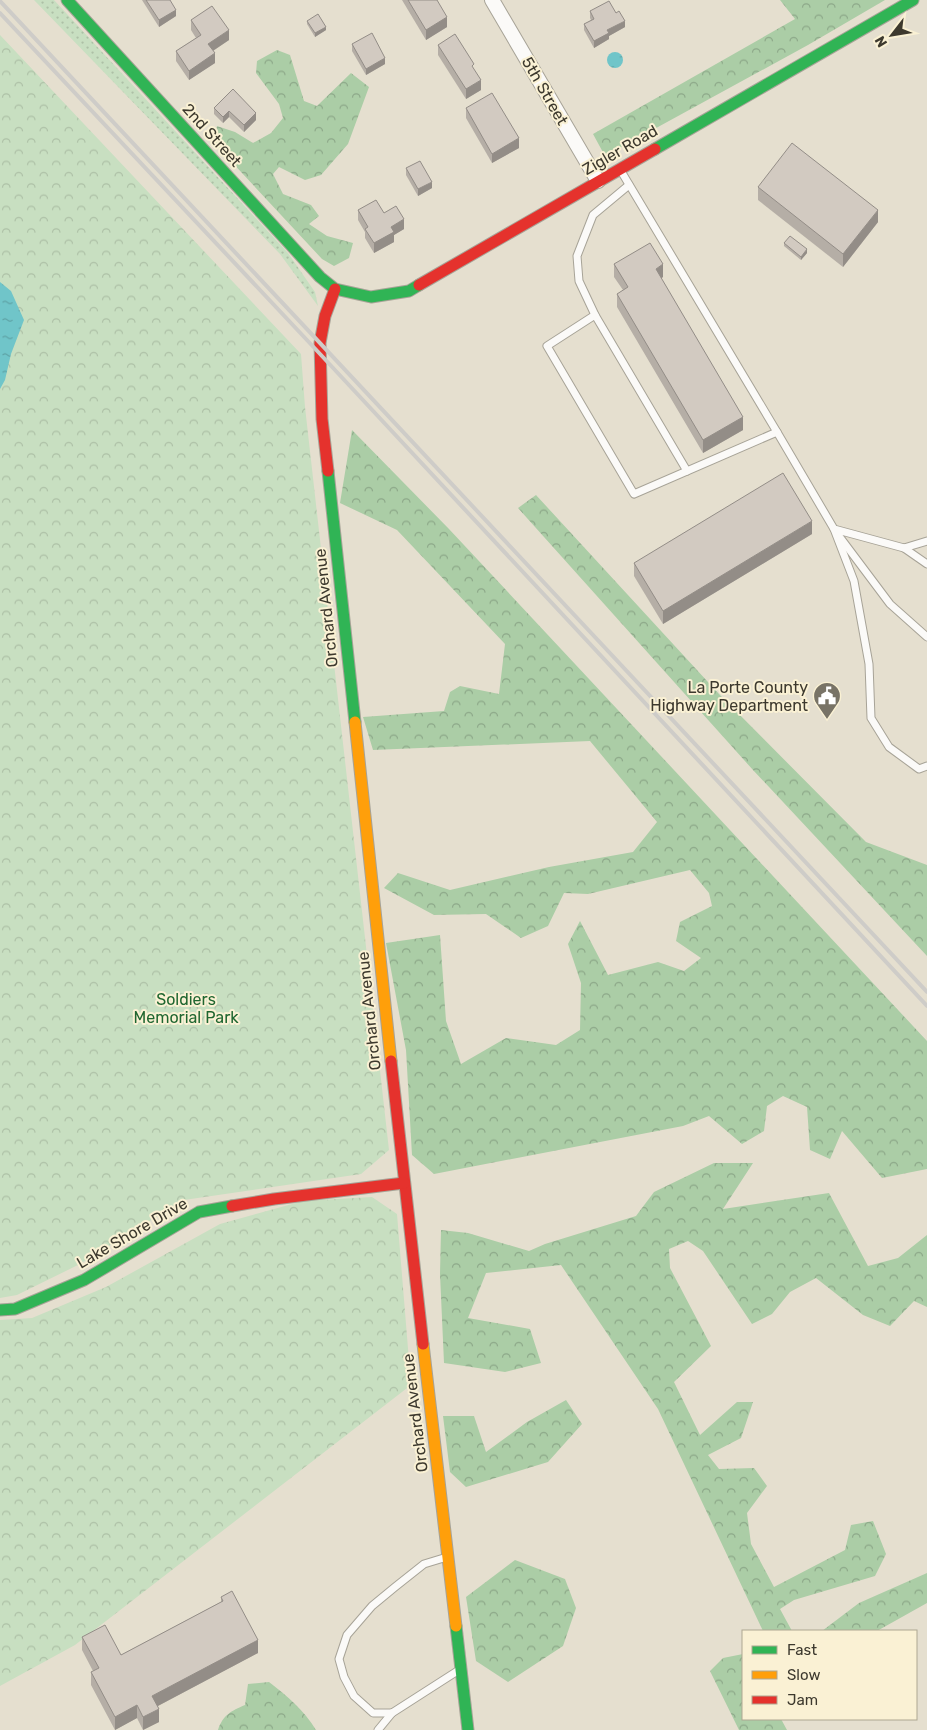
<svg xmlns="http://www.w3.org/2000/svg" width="927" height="1730" font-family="Rubik,sans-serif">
<defs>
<pattern id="grass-dots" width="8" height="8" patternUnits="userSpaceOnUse" patternTransform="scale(1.25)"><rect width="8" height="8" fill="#c8dfc1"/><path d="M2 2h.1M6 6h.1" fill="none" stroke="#adc0a6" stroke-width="1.8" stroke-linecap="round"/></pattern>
<pattern id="forest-crowns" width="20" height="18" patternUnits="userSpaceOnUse" patternTransform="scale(1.25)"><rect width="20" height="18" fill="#abcda6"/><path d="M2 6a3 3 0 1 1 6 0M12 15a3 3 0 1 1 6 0" fill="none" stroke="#8ca788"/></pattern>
<pattern id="park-crowns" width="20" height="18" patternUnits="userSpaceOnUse" patternTransform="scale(1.25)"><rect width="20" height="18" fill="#c8dfc1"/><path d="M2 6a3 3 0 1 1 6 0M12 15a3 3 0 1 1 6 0" fill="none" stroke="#adc0a6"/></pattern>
<pattern id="water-ripples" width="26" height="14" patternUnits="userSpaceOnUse" patternTransform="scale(1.25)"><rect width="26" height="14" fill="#70c5c9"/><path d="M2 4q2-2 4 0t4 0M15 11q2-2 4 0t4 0" fill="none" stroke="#5da1a4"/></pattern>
</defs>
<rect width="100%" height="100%" fill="#e5dfcf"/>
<path fill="url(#grass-dots)" d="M34,0H54L288,253L315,292L318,306L280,254Z"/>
<g fill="url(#forest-crowns)">
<path d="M780,0H885L808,45L605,156L593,134L795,19Z"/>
<path d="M277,50L290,55L304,101L317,106L351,73L369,87L348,144L321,175L305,180L279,167L273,174L283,194L311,205L319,216L309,224L327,236L353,243L349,258L334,266L322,259L214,143L217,126L235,132L253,143L271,133L283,118L279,104L256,73L257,61Z"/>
<path d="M352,430L449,529L927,1041V1169L882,1178L842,1131L830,1159L810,1150L807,1107L783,1096L767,1106L764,1131L742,1144L709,1116L683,1126L434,1174L412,1155L406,1050L386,943L440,935L446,1021L461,1064L506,1038L556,1045L580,1030L581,983L568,944L580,921L608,975L658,962L684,971L701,958L676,941L680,922L712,906L709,893L690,870L588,894L564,893L548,926L521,938L486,914L434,915L384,888L398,873L450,890L549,867L633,852L657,822L590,741L373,750L363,717L444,711L450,692L460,686L499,694L505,644L397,530L340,503Z"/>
<path d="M536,495L719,694L866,842L927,865V956L753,770L518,508Z"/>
<path d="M714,1163H753L723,1209L829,1193L868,1266L898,1258L927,1235V1307L914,1301L890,1326L863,1315L816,1278L790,1292L772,1314L752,1324L703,1251L688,1241L669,1249L670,1268L711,1346L674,1382L700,1435L737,1402H753L741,1438L708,1455L719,1469L754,1468L767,1486L747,1513L751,1544L774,1587L845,1550L851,1525L873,1521L886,1554L875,1576L794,1600L780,1609L792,1631H763L658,1409L561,1265L486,1273L468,1318L530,1329L541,1363L505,1372L444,1363L440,1274L441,1230L468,1233L529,1251L545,1244L636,1216L654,1192Z"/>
<path d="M566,1400L582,1424L548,1462L466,1487L450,1472L443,1416H474L486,1452L527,1422Z"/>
<path d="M515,1560L565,1579L576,1608L563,1646L508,1682L476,1661L466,1597Z"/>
<path d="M927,1573V1603L877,1631H822L859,1603Z"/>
<path d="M743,1654V1719H781L787,1730H739L710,1671L723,1658Z"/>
<path d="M269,1682C287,1696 304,1710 316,1730H218C223,1715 231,1711 245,1705L248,1684Z"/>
</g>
<g fill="url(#park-crowns)">
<path d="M0,35L301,354L305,407L389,1150L361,1174L184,1200L78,1265L17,1295L0,1298Z"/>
<path d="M372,1197L397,1214L411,1385L75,1645L0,1686V1320L32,1318L106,1287L220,1224L303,1201Z"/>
</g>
<g fill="url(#water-ripples)">
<circle cx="615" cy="60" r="8"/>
<path d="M0,282L11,291L24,320L11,354L5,380L0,389Z"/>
</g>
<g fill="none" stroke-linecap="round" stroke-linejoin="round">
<defs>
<g id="lane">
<path d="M629,185L593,215L577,256L579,281L595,315L687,471"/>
<path d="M595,315L547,346L634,494L777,432L621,171"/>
<path d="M777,432L834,529L904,548L927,541"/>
<path d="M834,529L854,581L869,664L871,718L889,747L919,769L927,766"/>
<path d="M839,536L890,604L927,637"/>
<path d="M904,548L927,564"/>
<path d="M447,1557L424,1564L395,1587L372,1606L347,1635L339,1659L344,1677L354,1696L373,1713H392L459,1670"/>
<path d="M378,1730L392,1713"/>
</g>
<path id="street" d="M492,0L598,181"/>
<g id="fast">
<path d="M67,0L320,277L335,289L371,297L409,291L419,285"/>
<path d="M655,149L913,0"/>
<path d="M328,471L355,722"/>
<path d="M0,1310L15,1309L84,1280L199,1212L232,1206"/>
<path d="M456,1626L468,1730"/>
</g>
<g id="slow">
<path d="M355,722L391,1061"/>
<path d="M423,1344L456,1626"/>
</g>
<g id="jam">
<path d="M419,285L655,149"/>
<path d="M328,471L322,419L320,343L325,316L335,289"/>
<path d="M391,1061L423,1344"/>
<path d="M232,1206L274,1199L404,1183"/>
</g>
</defs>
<use href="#lane" stroke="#a7a397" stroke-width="9"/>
<use href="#street" stroke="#a7a397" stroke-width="16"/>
<use href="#fast" stroke="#a7a397" stroke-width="13"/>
<use href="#slow" stroke="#a7a397" stroke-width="13"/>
<use href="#jam" stroke="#a7a397" stroke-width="13"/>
<use href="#lane" stroke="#fbfaf8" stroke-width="7"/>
<use href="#street" stroke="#fbfaf8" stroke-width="14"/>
<use href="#fast" stroke="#30b455" stroke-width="11"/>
<use href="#slow" stroke="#ff9f0a" stroke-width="11"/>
<use href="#jam" stroke="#e5322d" stroke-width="11"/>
<g stroke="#ceccc8" stroke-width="4">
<path d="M0,1L927,992"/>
<path d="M0,13L321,355L927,1006"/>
</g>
</g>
<g fill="#b5aea6">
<path d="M142,0H170L176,16L159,27Z"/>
<path d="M402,0H437L447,27L426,40Z"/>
<path d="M590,11L625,27L609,36V39L594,48L584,30V24L591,20L590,18Z"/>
<path d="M191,20L229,40L213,51L215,63L189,80L176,61V51L196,38L191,30Z"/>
<path d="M307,21L326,30L315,37L307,24Z"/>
<path d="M352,44L385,64L366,75L352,51Z"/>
<path d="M438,45L481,90L466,99L438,55Z"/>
<path d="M233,89L256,120L244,132L229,117L223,123L214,114V108Z"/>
<path d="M466,108L519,148L492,163L466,118Z"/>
<path d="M406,168L432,188L418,196L406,175Z"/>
<path d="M758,187L878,222L843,267L758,200Z"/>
<path d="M358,210L384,213L404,229L394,235V242L374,253L365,238V232L358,220Z"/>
<path d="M784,243L807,253L801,260L784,246Z"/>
<path d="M614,264L663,277L661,278L743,430L703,453L617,307V294L623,290L614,277Z"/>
<path d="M812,534L663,624L634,576V563Z"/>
<path d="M221,1597L258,1653L158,1706L159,1722L143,1730L137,1718L115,1730L91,1685V1672L93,1671L82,1650V1637L121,1655L221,1602Z"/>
</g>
<g fill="#938d87">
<path d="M176,10V16L159,27V20Z"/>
<path d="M447,17V27L426,40V30Z"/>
<path d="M625,21V27L609,36V39L594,48V41L607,30Z"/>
<path d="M326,27V30L315,37V33Z"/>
<path d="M229,30V40L208,54V44Z"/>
<path d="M215,53V63L189,80V71Z"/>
<path d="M385,58V64L366,75V69Z"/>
<path d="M481,80V90L466,99V89Z"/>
<path d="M229,111V117L223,123V117Z"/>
<path d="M256,113V120L244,132V125Z"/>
<path d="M519,138V148L492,163V154Z"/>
<path d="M432,182V188L418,196V189Z"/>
<path d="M878,210V222L843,267V254Z"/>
<path d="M404,219V229L394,235V242L374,253V243L391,227Z"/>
<path d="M807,249V253L801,260V257Z"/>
<path d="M663,264V277L656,282V269Z"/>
<path d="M743,417V430L703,453V440Z"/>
<path d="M812,521V534L663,624V611Z"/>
<path d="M258,1640V1653L152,1709V1696Z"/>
<path d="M137,1705V1718L115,1730V1717Z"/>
<path d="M159,1709V1722L143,1730V1717Z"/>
</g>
<g fill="#d2cac1" stroke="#938d87">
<path d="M146,0H170L176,10L159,20Z"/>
<path d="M408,0H437L447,17L426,30Z"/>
<path d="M609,1L616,13L619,11L625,21L607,30L609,33L594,41L584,24L594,19L590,11Z"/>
<path d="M212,6L229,30L208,44L215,53L189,71L176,51L201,35L191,20Z"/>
<path d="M318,14L326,27L315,33L307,21Z"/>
<path d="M372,33L385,58L366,69L352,44Z"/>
<path d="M455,34L474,64L472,66L481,80L466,89L438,45Z"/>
<path d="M233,89L256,113L244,125L229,111L223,117L214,108Z"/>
<path d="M492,93L519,138L492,154L466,108Z"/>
<path d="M792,143L878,210L843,254L758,187Z"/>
<path d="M420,161L432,182L418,189L406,168Z"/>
<path d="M376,200L384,213L396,206L404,219L391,227L394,232L374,243L365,229L368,227L358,210Z"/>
<path d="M790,236L807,249L801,257L784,243Z"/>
<path d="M650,243L663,264L656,269L743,417L703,440L617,294L628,287L614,264Z"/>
<path d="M783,473L812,521L663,611L634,563Z"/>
<path d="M232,1591L258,1640L152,1696L159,1709L143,1717L137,1705L115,1717L91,1672L99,1668L82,1637L105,1625L121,1655L223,1601L221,1597Z"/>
</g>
<defs>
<symbol id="civic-pin" viewBox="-11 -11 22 30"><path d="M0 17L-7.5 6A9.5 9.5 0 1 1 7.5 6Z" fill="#787366" stroke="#faf1d4"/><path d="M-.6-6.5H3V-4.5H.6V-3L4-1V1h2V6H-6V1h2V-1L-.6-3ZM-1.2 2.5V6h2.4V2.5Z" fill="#fff"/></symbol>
</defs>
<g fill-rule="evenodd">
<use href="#civic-pin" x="811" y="680" width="32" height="43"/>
</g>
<g text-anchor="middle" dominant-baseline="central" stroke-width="4" stroke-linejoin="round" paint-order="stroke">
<g font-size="16" fill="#3d392e" stroke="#faf1d4">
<text transform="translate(545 91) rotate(60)">5th Street</text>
<text transform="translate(212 135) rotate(48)">2nd Street</text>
<text transform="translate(620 150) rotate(-30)">Zigler Road</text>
<text transform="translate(326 608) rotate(-96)">Orchard Avenue</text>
<text transform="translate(369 1011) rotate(-96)">Orchard Avenue</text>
<text transform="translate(132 1233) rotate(-30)">Lake Shore Drive</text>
<text transform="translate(415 1413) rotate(-97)">Orchard Avenue</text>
</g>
<g font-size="16" fill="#3d392e" stroke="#faf1d4" text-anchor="end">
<text x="808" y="687">La Porte County<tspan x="808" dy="18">Highway Department</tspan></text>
</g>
<g font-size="16" fill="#1f6630" stroke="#faf1d4">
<text x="186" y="999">Soldiers<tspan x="186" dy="18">Memorial Park</tspan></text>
</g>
</g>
<rect x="742" y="1630" width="175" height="90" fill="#faf1d4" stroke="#aea792"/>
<rect x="752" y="1646" width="25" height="8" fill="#30b455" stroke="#aea792"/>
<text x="787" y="1655" font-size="15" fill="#3d392e">Fast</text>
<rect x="752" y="1671" width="25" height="8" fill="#ff9f0a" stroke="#aea792"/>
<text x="787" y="1680" font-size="15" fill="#3d392e">Slow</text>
<rect x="752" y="1696" width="25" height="8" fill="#e5322d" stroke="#aea792"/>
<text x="787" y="1705" font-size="15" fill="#3d392e">Jam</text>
<g transform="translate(892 35) rotate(239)" stroke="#faf1d4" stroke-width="4" paint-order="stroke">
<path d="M0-4L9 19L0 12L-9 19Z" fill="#3d392e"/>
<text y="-8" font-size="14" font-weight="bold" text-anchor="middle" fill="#3d392e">N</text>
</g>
</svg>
